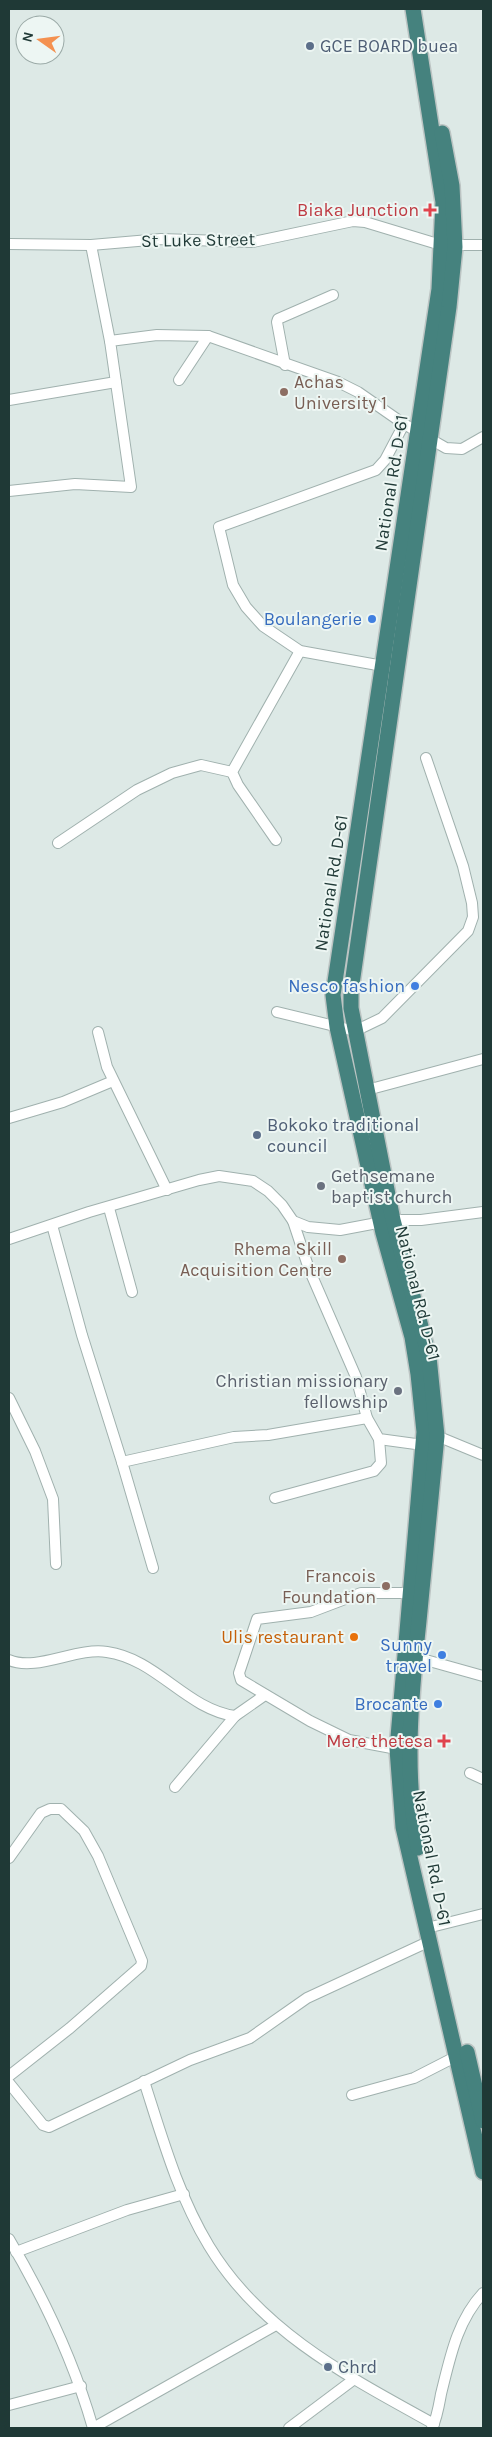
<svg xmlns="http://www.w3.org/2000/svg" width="492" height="2437" font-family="Karla,sans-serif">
<rect width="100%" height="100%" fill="#dde9e6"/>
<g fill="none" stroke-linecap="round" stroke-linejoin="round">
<defs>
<g id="minor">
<path d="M9,244L91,245L161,239L253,242L353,221L365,222L441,245H483"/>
<path d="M91,245L110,341"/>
<path d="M285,365L277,322L278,319L333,295"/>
<path d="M179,380L208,336"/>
<path d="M9,400L116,382"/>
<path d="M9,491L75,484L131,487L110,341L157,335L208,336L338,382L358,392L404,424L446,448L462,449L483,437"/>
<path d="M383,666L300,651L263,626L246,607L233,585L219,527L376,470L385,460L404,424"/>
<path d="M276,840L238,785L232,772L300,651"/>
<path d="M58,843L137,790L172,773L201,765L232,772"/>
<path d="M277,1012L355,1031L382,1018L468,931L473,917L472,903L463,866L426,758"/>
<path d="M98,1032L107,1067L167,1190"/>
<path d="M367,1090L483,1059"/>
<path d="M9,1118L63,1102L113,1081"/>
<path d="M109,1208L132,1292"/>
<path d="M293,1221L309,1269L356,1377L367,1418L379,1439L423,1445"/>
<path d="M52,1225L82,1335L122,1462L234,1437L268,1435L367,1418"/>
<path d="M9,1239L89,1212L199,1180L219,1176L253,1181L268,1191L282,1205L293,1221L308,1227L340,1230L393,1220H421L483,1212"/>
<path d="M9,1398L35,1451L53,1499L56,1564"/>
<path d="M437,1436L483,1455"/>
<path d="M122,1462L153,1568"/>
<path d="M275,1498L374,1471L381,1463L379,1439"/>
<path d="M415,1657L483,1676"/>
<path d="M9,1660C37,1672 76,1647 107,1652C157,1659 186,1709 235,1716L265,1695"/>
<path d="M397,1749L349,1740L310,1721L241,1680L239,1673L257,1619L311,1612L361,1593H410"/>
<path d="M470,1773L483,1779"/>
<path d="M175,1787L235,1716"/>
<path d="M9,1858L41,1813L50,1809H61L84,1831L98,1856L142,1961L141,1966L70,2028L9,2076"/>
<path d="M427,1928L483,1914"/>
<path d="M144,2081C162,2137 178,2195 209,2246C261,2332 349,2377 434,2424"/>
<path d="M9,2083L43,2125L49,2127L190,2060L250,2038L307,1998L430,1941"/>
<path d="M352,2095L414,2078L457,2056"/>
<path d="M9,2239C44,2298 74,2362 93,2428"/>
<path d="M16,2252L127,2210L184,2194"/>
<path d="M9,2405L81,2386"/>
<path d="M93,2428L276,2325"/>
<path d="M289,2428L353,2380"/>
<path d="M432,2428C437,2418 439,2405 441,2394C450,2358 457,2321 483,2293"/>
</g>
<g id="trunk">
<path d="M413,9L443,202L439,289L333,995L337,1027L383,1233L412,1337L418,1374L424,1432L397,1749L403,1827L483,2172"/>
<path d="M418,1848C404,1772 411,1696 419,1621C425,1559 431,1498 437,1436L429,1357L393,1220L351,1008V991L449,307L455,247L452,186L442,133"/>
<path d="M467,2052L483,2121"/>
</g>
</defs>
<use href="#minor" stroke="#a0b1ae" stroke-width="12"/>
<use href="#trunk" stroke="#bcc4c3" stroke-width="18"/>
<use href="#minor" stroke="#fff" stroke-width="10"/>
<use href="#trunk" stroke="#45827e" stroke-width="15"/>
</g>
<g fill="#5c6f8a" stroke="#edf6f3" stroke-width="2">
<circle cx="310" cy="46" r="5"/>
<circle cx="257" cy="1135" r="5"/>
<circle cx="328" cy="2367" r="5"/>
</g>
<g fill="#e0444e" stroke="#edf6f3" stroke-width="2">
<path d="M427.5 202.5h5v5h5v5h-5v5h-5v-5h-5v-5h5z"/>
<path d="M441.5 1733.5h5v5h5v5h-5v5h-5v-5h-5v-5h5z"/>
</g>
<g fill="#8d6e63" stroke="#edf6f3" stroke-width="2">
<circle cx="284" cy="392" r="5"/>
<circle cx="342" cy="1259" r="5"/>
<circle cx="386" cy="1586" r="5"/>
</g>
<g fill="#3f7fe0" stroke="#edf6f3" stroke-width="2">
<circle cx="372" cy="619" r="5"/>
<circle cx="415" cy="986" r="5"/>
<circle cx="442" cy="1655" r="5"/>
<circle cx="438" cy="1704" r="5"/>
</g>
<g fill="#6b7280" stroke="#edf6f3" stroke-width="2">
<circle cx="321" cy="1186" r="5"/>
<circle cx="398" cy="1391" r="5"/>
</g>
<circle fill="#e8710a" stroke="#edf6f3" stroke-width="2" cx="354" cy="1637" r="5"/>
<g text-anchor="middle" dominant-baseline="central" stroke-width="4" stroke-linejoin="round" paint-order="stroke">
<g font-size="18" fill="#4e5e75" stroke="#edf6f3" text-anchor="start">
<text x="320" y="46">GCE BOARD buea</text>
<text x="267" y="1125">Bokoko traditional<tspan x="267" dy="21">council</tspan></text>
<text x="338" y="2367">Chrd</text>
</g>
<g font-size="18" fill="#be3a42" stroke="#edf6f3" text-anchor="end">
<text x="419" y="210">Biaka Junction</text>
<text x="433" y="1741">Mere thetesa</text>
</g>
<g font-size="18" fill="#1f3936" stroke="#edf6f3">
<text transform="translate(198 240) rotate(-1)">St Luke Street</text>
<text transform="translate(391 483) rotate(-81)">National Rd. D-61</text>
<text transform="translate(331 883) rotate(-81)">National Rd. D-61</text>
<text transform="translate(418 1293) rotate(76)">National Rd. D-61</text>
<text transform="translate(432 1858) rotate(79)">National Rd. D-61</text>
</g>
<g font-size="18" fill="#785e54" stroke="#edf6f3" text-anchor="end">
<text x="294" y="382" text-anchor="start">Achas<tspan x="294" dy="21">University 1</tspan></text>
<text x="332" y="1249">Rhema Skill<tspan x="332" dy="21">Acquisition Centre</tspan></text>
<text x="376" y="1576">Francois<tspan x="376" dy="21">Foundation</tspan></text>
</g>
<g font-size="18" fill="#366cbe" stroke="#edf6f3" text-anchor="end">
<text x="362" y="619">Boulangerie</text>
<text x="405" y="986">Nesco fashion</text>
<text x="432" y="1645">Sunny<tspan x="432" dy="21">travel</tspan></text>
<text x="428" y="1704">Brocante</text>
</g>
<g font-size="18" fill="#5b616d" stroke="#edf6f3" text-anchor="start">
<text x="331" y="1176">Gethsemane<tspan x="331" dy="21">baptist church</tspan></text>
<text x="388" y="1381" text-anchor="end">Christian missionary<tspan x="388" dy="21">fellowship</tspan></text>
</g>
<g font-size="18" fill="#c56008" stroke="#edf6f3" text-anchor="end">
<text x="344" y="1637">Ulis restaurant</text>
</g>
</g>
<rect width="492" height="2437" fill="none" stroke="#1f3936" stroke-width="20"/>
<g transform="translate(40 40) rotate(284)"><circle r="24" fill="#edf6f3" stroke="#9baaa7"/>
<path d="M0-4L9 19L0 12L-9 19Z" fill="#f49150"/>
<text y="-8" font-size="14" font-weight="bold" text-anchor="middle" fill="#1f3936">N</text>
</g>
</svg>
